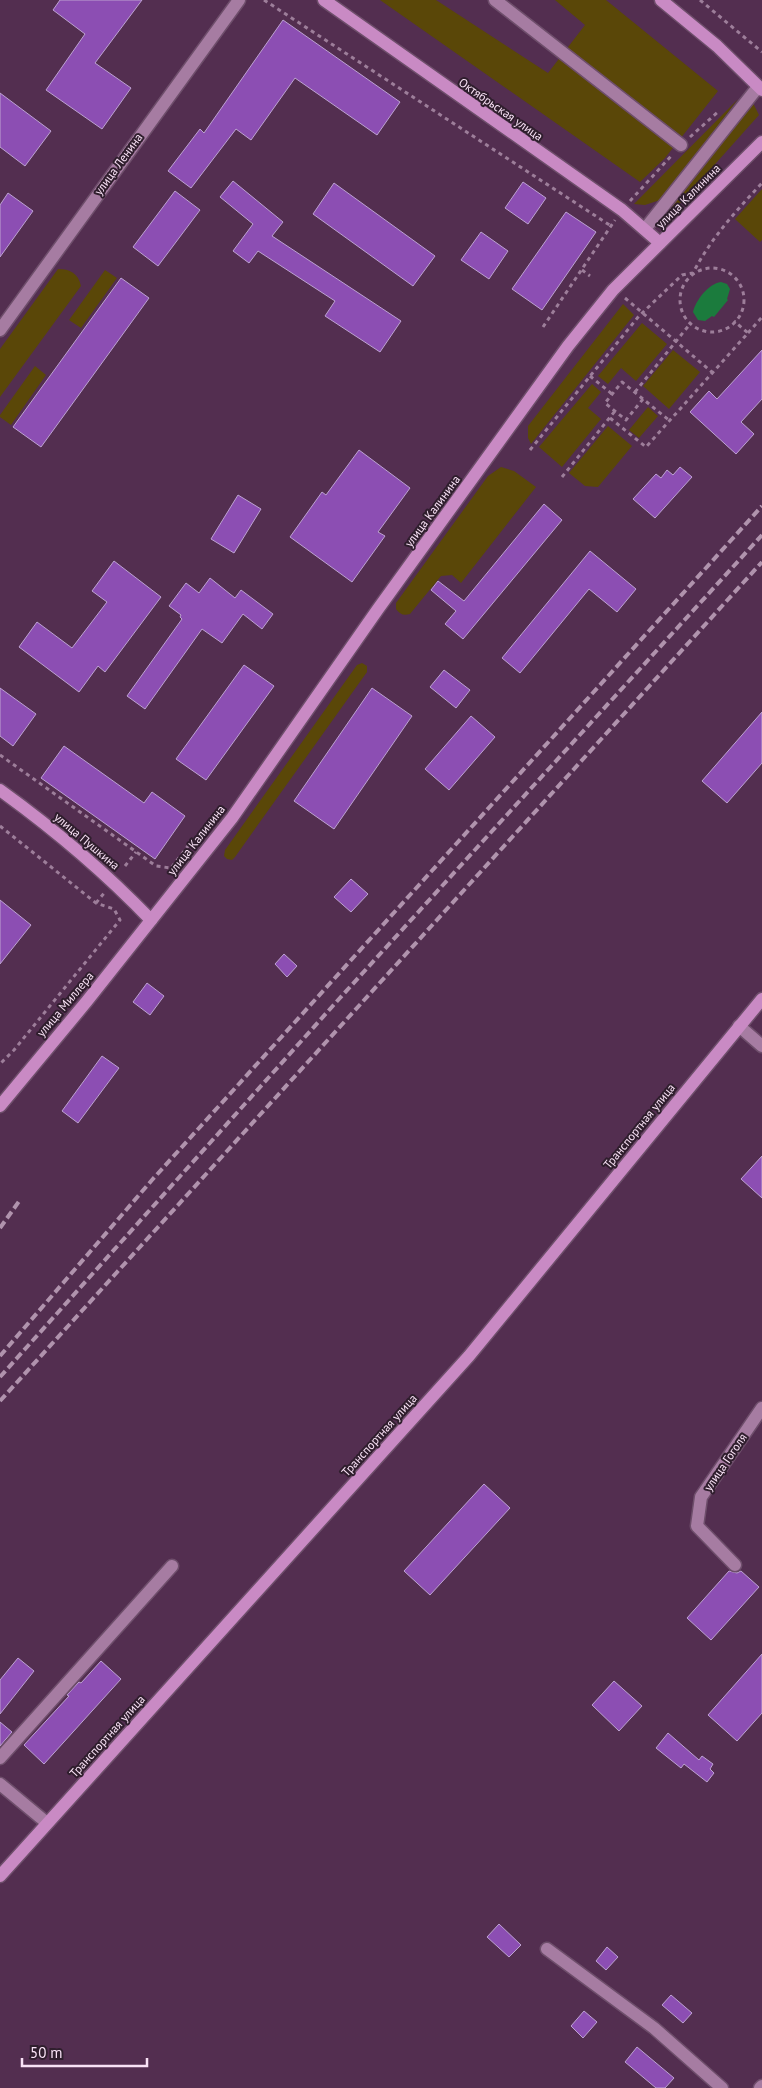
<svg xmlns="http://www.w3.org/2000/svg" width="762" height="2088" font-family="'PT Sans',sans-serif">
<rect width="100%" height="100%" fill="#532e50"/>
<g fill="#5a4708">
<path d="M380,0H436L548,73L585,25L555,0H606L718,91L665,158L640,182Z"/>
<path d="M738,99L663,199L645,205L634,204Z"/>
<path d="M752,101L759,115L666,219L663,217Z"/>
<path d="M762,189V240L760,242L735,219Z"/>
<path d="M58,269C70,269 78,273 81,286L0,397V349Z"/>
<path d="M105,270L117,278L81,328L69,320Z"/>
<path d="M623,304L634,315L531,444L528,438V426Z"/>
<path d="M642,323L667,344L636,381L621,368L608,384L598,376Z"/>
<path d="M673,350L700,372L669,409L643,386Z"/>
<path d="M35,366L46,375L11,425L0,417V415Z"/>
<path d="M592,384L601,392L588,408L601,419L562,467L539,447Z"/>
<path d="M648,407L658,416L639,438L629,430Z"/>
<path d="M608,426L632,446L598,487L585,486L569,473Z"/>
<path d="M501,467L514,471L536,487L461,583L452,575L441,576L410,614C403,616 400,614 396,609V603L488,476Z"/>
<path d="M362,663L367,666V672L235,857L232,860L227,859L224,856L225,850L357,665Z"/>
</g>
<path fill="#1b7b3d" d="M721,282L727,284L730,289L727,299L728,300L714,317L712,316L705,321L698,320L693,312C696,300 708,284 721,282Z"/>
<g fill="#8c4eb3" stroke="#bda2d2">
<path d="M60,0H142L95,63L131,88L102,129L46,90L85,34L53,10Z"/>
<path d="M283,20L400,102L377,135L295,78L251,140L236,129L191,188L168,171L200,129L204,133Z"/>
<path d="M0,93L51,131L25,166L0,147Z"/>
<path d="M233,181L283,222L272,236L401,321L380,352L325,316L335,301L258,251L249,263L233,251L253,224L220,197Z"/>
<path d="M523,182L546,198L528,224L505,208Z"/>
<path d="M334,183L435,256L413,286L313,214Z"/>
<path d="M175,191L200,210L158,266L133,247Z"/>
<path d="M8,193L33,211L0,257V205Z"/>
<path d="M566,212L596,232L542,310L512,289Z"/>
<path d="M481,232L508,251L489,279L461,260Z"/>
<path d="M121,278L149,298L41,447L13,427Z"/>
<path d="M762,350V399L741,422L754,434L736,454L690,412L709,391L717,399Z"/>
<path d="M359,450L410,488L378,532L385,536L352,582L290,537L322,492L326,495Z"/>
<path d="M680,467L692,477L655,518L633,499L656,474L661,478L667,470L673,475Z"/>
<path d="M238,495L261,509L234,553L211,539Z"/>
<path d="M544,504L562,520L463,639L445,624L456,611L431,590L438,581L464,601Z"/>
<path d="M590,551L636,589L617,612L589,589L520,673L502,658Z"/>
<path d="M114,561L161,597L105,672L98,666L79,692L19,647L37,622L72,648L107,602L92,591Z"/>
<path d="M210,578L235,598L241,590L273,614L262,629L243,614L222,643L202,629L145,709L127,696L182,619L180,617L181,615L169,606L186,583L199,593Z"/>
<path d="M244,665L274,686L206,780L176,759Z"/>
<path d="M444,670L470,690L456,708L430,687Z"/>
<path d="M0,688L36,714L13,746L0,736Z"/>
<path d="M372,688L412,716L334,829L294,801Z"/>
<path d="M762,712V763L727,803L702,781Z"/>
<path d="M471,716L495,737L449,790L425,769Z"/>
<path d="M64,746L144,803L152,792L185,816L155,859L41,778Z"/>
<path d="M351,879L368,894L351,912L334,897Z"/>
<path d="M0,900L31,925L0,964Z"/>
<path d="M284,954L297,966L287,977L275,964Z"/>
<path d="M147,983L164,996L150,1015L133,1002Z"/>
<path d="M102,1056L119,1068L78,1123L62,1111Z"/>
<path d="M762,1156V1198L741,1179Z"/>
<path d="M484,1484L510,1508L430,1595L404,1571Z"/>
<path d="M729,1571L737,1573L741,1571L759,1587L711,1640L687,1618Z"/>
<path d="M762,1654V1713L737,1741L708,1715Z"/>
<path d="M18,1658L34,1671L0,1714V1680Z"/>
<path d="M101,1661L121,1679L44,1764L24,1745L69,1696L67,1695L79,1682L81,1683Z"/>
<path d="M614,1681L642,1706L619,1731L592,1705Z"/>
<path d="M0,1722L12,1732L0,1746Z"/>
<path d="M668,1733L699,1760L702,1756L713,1764L710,1769L714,1773L707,1782L684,1764L681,1768L656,1748Z"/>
<path d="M499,1924L521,1945L509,1957L487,1937Z"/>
<path d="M607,1947L618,1957L606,1970L596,1961Z"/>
<path d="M671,1995L692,2013L683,2023L662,2005Z"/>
<path d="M584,2011L597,2022L583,2038L571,2026Z"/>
<path d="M637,2047L674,2078L665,2088H656L625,2062Z"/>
</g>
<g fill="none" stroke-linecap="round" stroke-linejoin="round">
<defs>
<g id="minor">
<path d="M495,0L681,145"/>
<path d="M645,229L758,87"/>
<path d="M0,330L239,0"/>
<path d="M739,1026L762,1046"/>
<path d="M735,1565L697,1526L701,1497L762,1408"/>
<path d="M0,1758L172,1566"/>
<path d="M0,1784L47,1823"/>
<path d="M547,1949L654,2028L722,2088"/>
<path d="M760,2088L762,2086"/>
</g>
<g id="major">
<path d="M324,0L622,210L660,243"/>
<path d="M661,0L717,46L762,90"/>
<path d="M0,790C54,829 105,872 151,920"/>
<path d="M0,1106L87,1001L232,818L378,609L568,346L613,290L762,142"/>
<path d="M0,1876L469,1356L762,999"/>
</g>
</defs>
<use href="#minor" stroke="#6e4e6b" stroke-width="15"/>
<use href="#major" stroke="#6e4e6b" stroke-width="15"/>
<g stroke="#9d7e9a" stroke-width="3" stroke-dasharray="4 4" stroke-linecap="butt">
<path d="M264,0L611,226"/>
<path d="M700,0L762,52"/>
<path d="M690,137L719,111"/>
<path d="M630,201L672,155"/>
<circle cx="712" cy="300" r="32"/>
<path d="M582,270L590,276"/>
<path d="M625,298L713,373"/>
<path d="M543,327L615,220"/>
<path d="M748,333L762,317"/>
<path d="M590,376L612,394"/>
<path d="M635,392L690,324"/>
<path d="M643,399L626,420L605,403L622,382C638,395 654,408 670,421"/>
<path d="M610,418L646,447L748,333L734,321"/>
<path d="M530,450L639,316L682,275L693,273C711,238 736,211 762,183"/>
<path d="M562,477L615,411"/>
<path d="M0,755L156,866L171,868L188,846"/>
<path d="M0,826L96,903L114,909L120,920L14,1050L0,1064"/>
<path d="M125,866L136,852"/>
<path d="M96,903L105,892"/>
</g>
<use href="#minor" stroke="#a67ca2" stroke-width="12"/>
<use href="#major" stroke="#c98ac4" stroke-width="12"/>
<g stroke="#b093ad" stroke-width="4" stroke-dasharray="8 4" stroke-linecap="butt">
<path d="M0,1228L20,1200"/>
<path d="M0,1356L152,1180L762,506"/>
<path d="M0,1377L339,999L762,535"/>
<path d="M0,1401L762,562"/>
</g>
</g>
<g text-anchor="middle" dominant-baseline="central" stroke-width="4" stroke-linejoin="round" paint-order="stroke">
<g font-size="12" fill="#f9e2f6" stroke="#2f1e2d">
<text transform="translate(501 109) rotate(35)">Октябрьская улица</text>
<text transform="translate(118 164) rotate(-54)">улица Ленина</text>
<text transform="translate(688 196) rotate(-45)">улица Калинина</text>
<text transform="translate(432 511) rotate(-54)">улица Калинина</text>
<text transform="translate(196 840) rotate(-52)">улица Калинина</text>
<text transform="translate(87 841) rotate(40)">улица Пушкина</text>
<text transform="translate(65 1004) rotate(-50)">улица Миллера</text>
<text transform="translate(639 1126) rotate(-51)">Транспортная улица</text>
<text transform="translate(379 1435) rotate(-48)">Транспортная улица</text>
<text transform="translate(725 1462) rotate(-56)">улица Гоголя</text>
<text transform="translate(107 1736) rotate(-48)">Транспортная улица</text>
</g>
</g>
<path d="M22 2058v8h125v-8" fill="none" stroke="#f9e2f6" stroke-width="2.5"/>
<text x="30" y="2058" font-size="15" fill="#f9e2f6" stroke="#2f1e2d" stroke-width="4" paint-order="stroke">50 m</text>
</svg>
